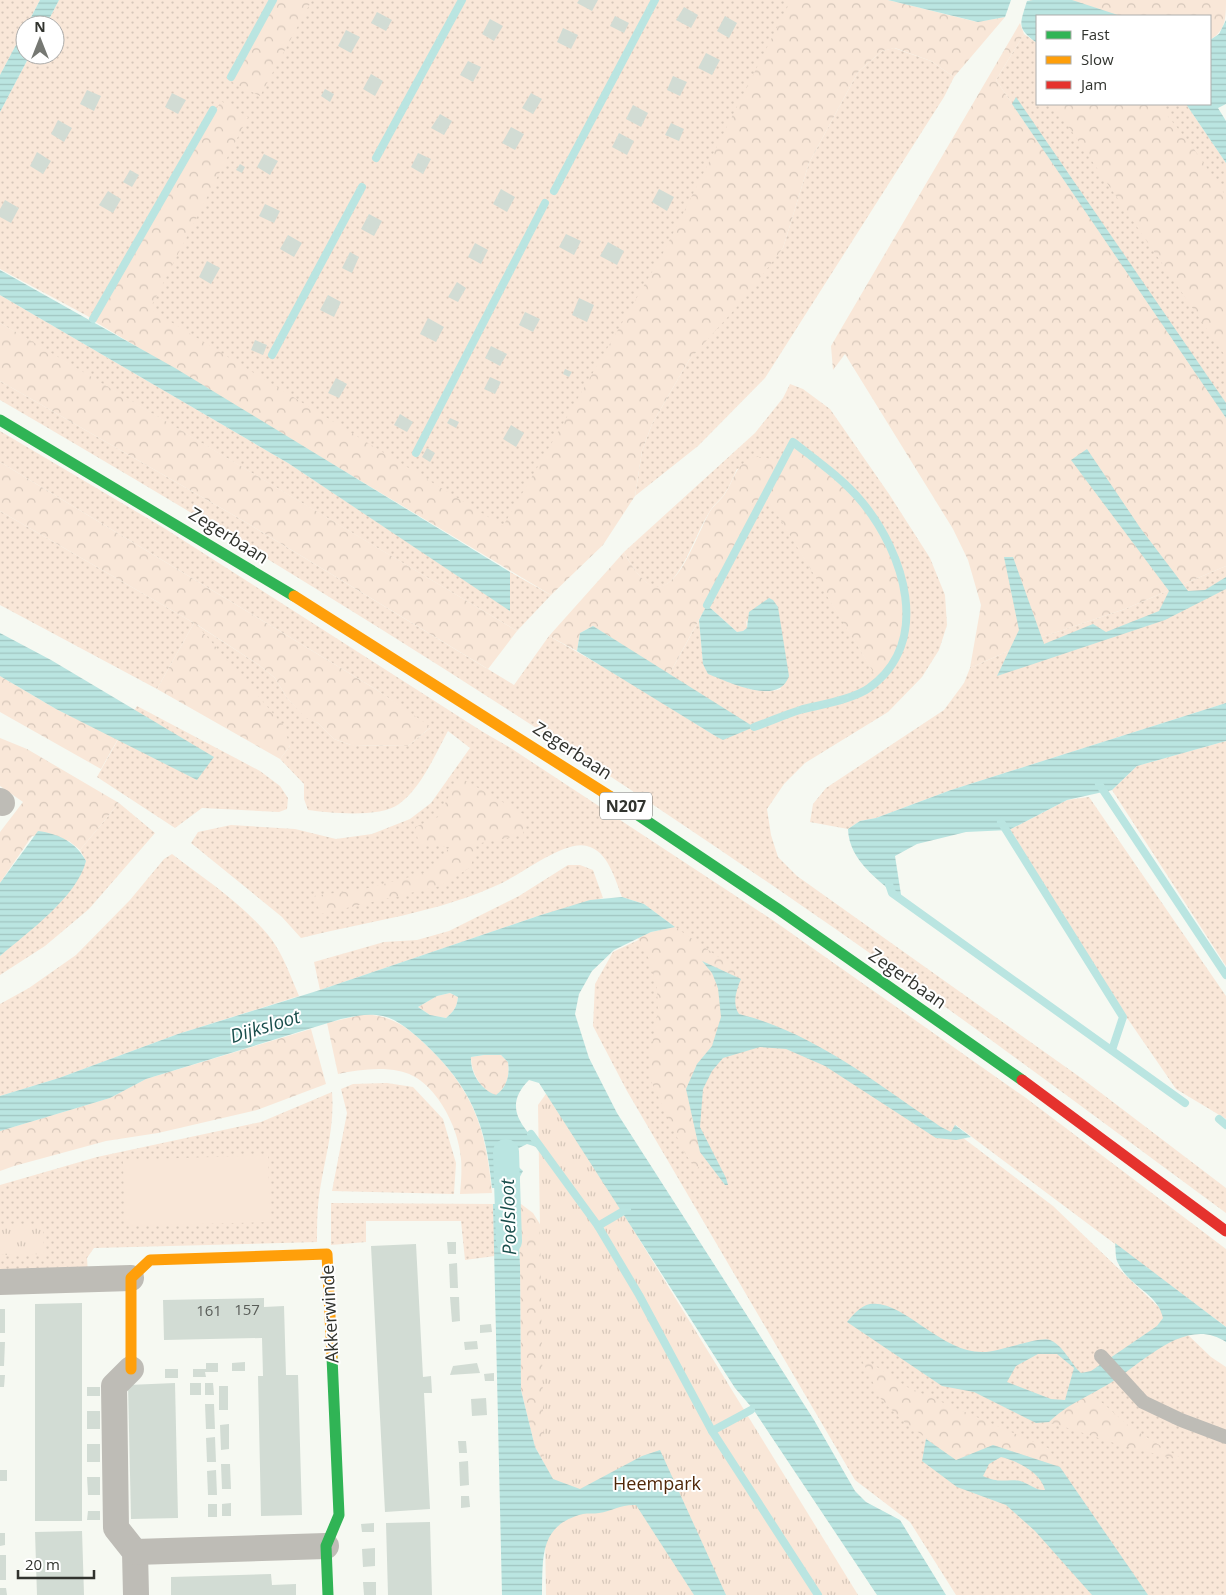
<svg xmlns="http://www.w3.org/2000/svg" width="1226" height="1595" font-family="'Open Sans',sans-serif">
<defs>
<pattern id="grass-dots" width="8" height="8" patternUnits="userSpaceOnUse" patternTransform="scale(1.25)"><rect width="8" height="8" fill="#f9e7d8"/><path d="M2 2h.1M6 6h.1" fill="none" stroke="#d6c7ba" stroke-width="1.8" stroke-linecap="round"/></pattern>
<pattern id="forest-crowns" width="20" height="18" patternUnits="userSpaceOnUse" patternTransform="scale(1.25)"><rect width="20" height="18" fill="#f9e7d8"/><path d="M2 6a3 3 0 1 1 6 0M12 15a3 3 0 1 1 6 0" fill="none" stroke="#d6c7ba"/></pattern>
<pattern id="park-tufts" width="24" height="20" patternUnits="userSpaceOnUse" patternTransform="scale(1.25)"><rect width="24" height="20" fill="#f9e7d8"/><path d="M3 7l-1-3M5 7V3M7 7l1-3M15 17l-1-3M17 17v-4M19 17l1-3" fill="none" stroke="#d6c7ba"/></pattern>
<pattern id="water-rules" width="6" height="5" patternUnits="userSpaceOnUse" patternTransform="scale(1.25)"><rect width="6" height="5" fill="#bae5e1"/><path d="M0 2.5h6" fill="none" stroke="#a0c5c1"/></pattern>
</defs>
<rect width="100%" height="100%" fill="#f6f9f2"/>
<g fill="url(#grass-dots)">
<path d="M0,0H40L0,75Z"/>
<path d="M59,0H817L507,563L93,319L0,269V112L30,55H55V25H46Z"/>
<path d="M1024,34L1037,43V104H1186L1226,163V416L996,80Z"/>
<path d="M894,48L931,61L954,77L944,97L765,378L698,446L635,496L642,451L652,424L689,360L783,248L809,163L858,72L882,51Z"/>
<path d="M0,295L288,463L510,610V572L551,595L517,631L0,323Z"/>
<path d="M0,381L242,520L514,685L549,636L621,677L717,737L753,727L669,675L699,620L703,664C725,679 753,698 781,689L746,620L747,628L743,631L737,632L707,605L766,495L875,674V683L892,666L901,650L907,621L899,567L793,443L783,464L737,469C733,477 730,486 725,493C721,500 714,504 710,511C687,547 668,636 624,552L755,433L783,398L790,384L803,389L830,409L889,494L930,558L945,595L947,625L939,650L922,677L888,712L805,763L784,784L767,809L771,835L778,857L797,876L1084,1080L1226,1188V1213C1083,1108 941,1001 795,901C537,723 271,557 0,400Z"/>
<path d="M0,431L164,528L483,732L509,747L774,921L1026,1098L1226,1249V1327L956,1125L954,1131L1053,1206L1211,1357L1226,1367V1595H956L910,1522L855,1480L627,1091L593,1026L595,984L613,952L651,934L676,928L644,904L622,897C615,879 608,851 587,846C565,840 523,873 502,883C439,913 368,921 301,938L282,917L191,843L198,832L231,825L295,829L336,839L372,834L410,819L431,803L470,748L448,731C435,755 421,788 399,804C380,818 331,813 308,810L304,799V784L280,759L290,746L194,623L157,689L0,605V511L194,623L259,665L275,678L287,698L306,717L318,723L334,739L351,745L408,746L430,728L377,690L0,462Z"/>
<path d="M1226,566V703L951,790L876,818L860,821L848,829L810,822L813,804L826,788L944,710L964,683L970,668L1033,640L1125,609Z"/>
<path d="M137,706L260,771L280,786L288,798L287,809L279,812L202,808L175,828L97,777Z"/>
<path d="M1226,741V966L1112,790L1137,766Z"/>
<path d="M1089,797L1226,996V1119L1176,1089L1112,996L1009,830L1067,800Z"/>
<path d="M119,803L155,833L89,909L45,946L0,975V956L39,921L86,861L80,850Z"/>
<path d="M172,854C206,880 245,905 272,940C284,957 291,977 299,996L178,1034L59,1078L0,1096V1004L29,988L76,955L130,900L164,859Z"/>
<path d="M568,865H580L593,870L603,898L541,915L320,990L314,962L384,942L417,940L449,931L519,896Z"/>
<path d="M387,1083L413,1087L443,1119L456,1163L454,1194L332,1191L347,1113L341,1089L353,1084Z"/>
<path d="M332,1092C335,1129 324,1160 319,1196C317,1211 317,1227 317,1242L94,1248L87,1258L88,1274L0,1275V1185L97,1157L261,1122Z"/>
<path d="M331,1203L493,1204L495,1256L465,1260L461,1221H366V1242L331,1245Z"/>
</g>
<g fill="url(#forest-crowns)">
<path d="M273,0H312L260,96L232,82Z"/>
<path d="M791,0H888L977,22L1005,17L954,77L931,61L895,48L882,51L858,72L809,163L783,248L744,299L689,360L652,424L642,451L635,496L603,545L551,595L94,321L221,101L248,117L150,309L503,526L663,253Z"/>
<path d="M1030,0H1226C1226,18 1226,30 1210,40V16H1092L1030,2Z"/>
<path d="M1020,23L1024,34L996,80L1226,416V566L1125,609L1033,640L970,668L981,605L968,560L953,529L845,354L833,370L831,346Z"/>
<path d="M1053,104H1158L1192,146L1226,196V357Z"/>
<path d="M0,323L28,339L517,631L488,669L242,520L0,381Z"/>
<path d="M793,442C808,454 825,464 839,477C880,515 925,594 900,651C894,665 885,674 875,684L874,673L766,496L669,675L593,626L580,633L577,651L549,636L624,552C666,632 688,553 709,513C713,505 722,500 726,492C734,480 735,466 750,459C762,454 772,460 783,464Z"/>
<path d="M0,462L377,690L431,727L408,746L351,745L334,739L318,723L306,718L287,698L275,678L259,665L196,624L283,725L290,746L280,759L157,689L194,623L0,511Z"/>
<path d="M0,676L56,709L118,739L101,769L0,712Z"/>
<path d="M0,738L27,749L119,803L80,850L69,841L32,836L0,883V832L23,802L0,786Z"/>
<path d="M459,777L525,815L523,835L476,844L471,867L440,886L321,914L314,896L369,888L428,872L450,847L419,844L415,827L438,817Z"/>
<path d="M675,927L736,969L735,976L703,961L712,973L718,988L721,1017L712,1046L705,1053L689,1108L702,1155L697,1171L683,1150L650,1079L649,1062L658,1011L657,988L649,959L638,938L651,932Z"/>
<path d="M450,993L458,997C457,1007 454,1011 446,1018L430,1015L418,1007L437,996Z"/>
<path d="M365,1014C394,1017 406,1026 427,1046C474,1091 486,1129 492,1193L460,1194C461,1183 462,1171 461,1159C459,1127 434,1077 399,1071C379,1067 357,1070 338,1074L327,1023Z"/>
<path d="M311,1029L326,1084L257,1110L158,1133L106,1141L14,1166L0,1171V1131L110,1098L146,1079Z"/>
<path d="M484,1055H501L508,1062C510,1075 507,1087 496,1096C481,1090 471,1073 471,1057Z"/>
<path d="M517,1204H521L533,1213L555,1248L553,1479L535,1447L521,1390L520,1265Z"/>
<path d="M860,1356L907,1387L1048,1448L1060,1467L993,1445L956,1460L903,1421L881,1399Z"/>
<path d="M1091,1393L1130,1427L1187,1462L1117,1444L1049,1422L1066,1407Z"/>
</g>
<g fill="url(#park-tufts)">
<path d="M548,1091L858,1595H546L538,1105Z"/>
<path d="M43,1224L44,1254L0,1255V1225Z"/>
</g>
<path fill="#f9e7d8" d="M268,1155L270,1222L125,1226L123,1160Z"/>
<g fill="url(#water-rules)" fill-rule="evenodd">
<path d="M40,0H59L46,25H27Z"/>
<path d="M888,0H1011L1005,17L978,22Z"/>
<path d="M1033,0H1072L1121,16H1037V43C1016,28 1020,24 1027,1Z"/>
<path d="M1226,20V104L1218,108L1226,121V163L1186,104H1210V40L1219,34Z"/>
<path d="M25,28V55H30L0,112V75Z"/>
<path d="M1016,97L1226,403V418L1012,104Z"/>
<path d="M0,270L175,368L510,572V611L288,463L0,295Z"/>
<path d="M1087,449L1141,529L1188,591L1205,590L1226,577V589L1165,620L997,676L1019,630L1004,557H1013L1044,644L1093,624L1106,632L1159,611L1169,591L1071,460Z"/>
<path d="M769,598L773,600L778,607L789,676C779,707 729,682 708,674L703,664L699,620L707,605L737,632L743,631L747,628L749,612Z"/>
<path d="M593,626L754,727L723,740L717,737L577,651L580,633Z"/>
<path d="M0,633L51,660L214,757L197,780L56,709L0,676Z"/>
<path d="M1226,703V741L1137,766L1112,790L1067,800L1009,830L966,832L917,844L895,856L902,901C880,880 849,862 848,829L860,821L876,818L951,790Z"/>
<path d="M38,831C59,834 76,842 86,861C77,897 28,932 0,956V883Z"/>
<path d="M622,897L644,904L675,927L651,932L614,950L592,971L579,994L575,1014L589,1058L617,1113L814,1420L855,1491L866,1502L900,1520L946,1595H877L753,1409L735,1388L539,1083L529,1080C502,1107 522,1127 543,1149L527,1144L517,1149L511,1160L523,1171L514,1188H492C486,1124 471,1087 424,1043C412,1032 399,1020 383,1016C368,1013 355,1016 341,1019L146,1079L110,1098L0,1131V1096L59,1078L178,1034L320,990L541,915L590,900ZM450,993L458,997C457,1007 454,1011 446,1018L430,1015L418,1007L437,996ZM484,1055H501L508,1062C510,1075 507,1087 496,1095C481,1090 470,1073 471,1057Z"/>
<path d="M702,961L741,979C736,991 732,1003 739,1014C813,1032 879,1085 941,1127L951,1132L955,1125L971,1137L956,1140L936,1138L825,1066L786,1049L760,1047L723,1058L712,1071L703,1089L700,1127L726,1178L728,1185H725L700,1152L686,1089L697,1064L712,1046L721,1017L718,988L712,973Z"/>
<path d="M493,1204H517L520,1265L521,1390L535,1447L553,1479L580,1489L642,1456L660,1450L726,1595H694L636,1505C622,1504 612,1511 599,1513C594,1514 588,1513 583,1514C539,1525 543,1557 542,1595H502Z"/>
<path d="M1115,1243L1226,1327V1342C1185,1314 1140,1366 1107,1385C1085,1398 1068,1404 1049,1422L1036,1423L974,1392L942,1386L847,1322C853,1315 860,1306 870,1304C903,1299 941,1353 983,1352C999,1352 1040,1336 1050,1340C1064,1346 1070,1363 1081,1373L1091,1371L1157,1326L1163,1318C1158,1293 1129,1287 1118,1263C1115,1258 1116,1250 1115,1243ZM1038,1354H1057L1074,1368L1065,1400L1051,1399L1007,1382L1016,1366Z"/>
<path d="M926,1439L956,1460L993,1445L1060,1467L1148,1595H1092L1035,1531L1006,1505L957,1487L922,1461ZM1001,1457C1017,1461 1041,1472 1045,1490C1037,1491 1031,1485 1023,1482C1010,1477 1001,1485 983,1476L989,1464Z"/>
</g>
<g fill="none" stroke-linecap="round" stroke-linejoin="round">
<g stroke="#bae5e1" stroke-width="8">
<path d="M231,77L273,0"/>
<path d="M376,158L462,0"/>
<path d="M554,191L655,0"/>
<path d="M93,319L213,110"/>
<path d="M272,355L362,187"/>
<path d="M416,453L545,203"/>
<path d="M707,605L793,442C817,461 842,478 862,502C904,553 933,642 869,688C854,699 819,705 800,710C784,715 769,722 754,727"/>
<path d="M1099,784L1226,975"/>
<path d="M1001,822L1123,1017L1112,1050"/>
<path d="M889,884L892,893L1185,1103"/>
<path d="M1219,1119L1226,1125"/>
<path d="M531,1134L598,1226L639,1295L712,1431L818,1595"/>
<path d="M598,1226L627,1209"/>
<path d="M712,1431L751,1410"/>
</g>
<path stroke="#bae5e1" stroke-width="26" d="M506,1152L509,1241"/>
</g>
<g fill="#d2dcd4">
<path d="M579,0H598L592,11L577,3Z"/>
<path d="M684,7L698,15L691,28L676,20Z"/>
<path d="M377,12L392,20L386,31L371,23Z"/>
<path d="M615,16L629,23L624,33L610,26Z"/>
<path d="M725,16L737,23L729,38L717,31Z"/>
<path d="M490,19L503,26L494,41L482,34Z"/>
<path d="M563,28L578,35L571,49L557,42Z"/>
<path d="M346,30L360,37L351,53L338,46Z"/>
<path d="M706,53L720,60L712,75L698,68Z"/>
<path d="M468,61L481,67L473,82L460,75Z"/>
<path d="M371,74L383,81L375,96L363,89Z"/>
<path d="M673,76L687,82L680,96L667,90Z"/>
<path d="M325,89L334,94L330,102L321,96Z"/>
<path d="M87,90L101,96L94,111L80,104Z"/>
<path d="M172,93L186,100L178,114L165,107Z"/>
<path d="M531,93L542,99L533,114L522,108Z"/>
<path d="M633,105L648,113L641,127L626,119Z"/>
<path d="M440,114L452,121L444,135L431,128Z"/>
<path d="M58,120L72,128L64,142L51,134Z"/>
<path d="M671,123L684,129L679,141L665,135Z"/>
<path d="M511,127L524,134L515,150L502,143Z"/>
<path d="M619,133L634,141L627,155L612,147Z"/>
<path d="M37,152L51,161L43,174L30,166Z"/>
<path d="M418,153L431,159L423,174L411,167Z"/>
<path d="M264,154L278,161L270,175L257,167Z"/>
<path d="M240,164L245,167L242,173L236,170Z"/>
<path d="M130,170L139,175L132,187L123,182Z"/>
<path d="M501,189L515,197L507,212L493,204Z"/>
<path d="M659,189L674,197L667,211L652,202Z"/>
<path d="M108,191L121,199L113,213L99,205Z"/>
<path d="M5,200L19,208L11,223L0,217V209Z"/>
<path d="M265,204L280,211L274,223L259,216Z"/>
<path d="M369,214L382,221L374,236L361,229Z"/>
<path d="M566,234L581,241L574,255L559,247Z"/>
<path d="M288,235L302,243L294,257L280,249Z"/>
<path d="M608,242L624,251L617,265L600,256Z"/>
<path d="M475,243L488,250L481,264L468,257Z"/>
<path d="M350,252L359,257L352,273L342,268Z"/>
<path d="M207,261L220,268L211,284L199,277Z"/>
<path d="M457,282L466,288L458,302L448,297Z"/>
<path d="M328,295L341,302L334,317L320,310Z"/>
<path d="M579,298L594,305L587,322L572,315Z"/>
<path d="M525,312L540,319L533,332L519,325Z"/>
<path d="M428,318L444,327L436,342L420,334Z"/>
<path d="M255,340L267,345L263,355L251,350Z"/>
<path d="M491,346L507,354L500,366L485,358Z"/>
<path d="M565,369L572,372L569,377L563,374Z"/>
<path d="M490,377L501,382L495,394L484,389Z"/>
<path d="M336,378L347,384L339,398L328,393Z"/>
<path d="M400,414L413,422L407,432L394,425Z"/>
<path d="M450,418L459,422L456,428L447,423Z"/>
<path d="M511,425L524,433L516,447L503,439Z"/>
<path d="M427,448L435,453L430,462L422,457Z"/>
<path d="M447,1242H456V1254H448Z"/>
<path d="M416,1244L423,1377L431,1376L432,1393H424L430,1509L385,1512L371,1246Z"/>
<path d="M457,1263L458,1288H450L449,1264Z"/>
<path d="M450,1297H459L460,1321L452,1322Z"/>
<path d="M264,1298V1307L284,1306L286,1375H298L302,1515L261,1516L258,1376H263L262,1338L164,1340L163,1300Z"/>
<path d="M82,1303V1521H35V1304Z"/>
<rect x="0" y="1309" width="5" height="24"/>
<path d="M491,1324L492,1332L480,1333V1325Z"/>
<path d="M477,1341L478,1349L465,1350L464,1342Z"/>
<path d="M0,1342H5L4,1366H0Z"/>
<path d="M245,1362V1371H232V1363Z"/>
<path d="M206,1363H218V1372H205L206,1377H193V1369H206Z"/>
<path d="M477,1363L480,1373L450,1375L453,1366Z"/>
<rect x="165" y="1369" width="13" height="9"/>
<path d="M494,1373V1381H485L484,1374Z"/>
<path d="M0,1375H5L4,1387H0Z"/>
<path d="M175,1383L178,1518L131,1519L128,1385Z"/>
<rect x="190" y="1383" width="11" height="12"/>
<path d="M205,1383H213L214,1395H205Z"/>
<rect x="219" y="1386" width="9" height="24"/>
<rect x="87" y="1387" width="13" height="9"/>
<path d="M486,1398L487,1415L472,1416L471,1399Z"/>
<path d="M205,1404H214L215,1429H206Z"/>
<rect x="87" y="1411" width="13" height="18"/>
<path d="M229,1424V1449L221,1450L220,1425Z"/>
<path d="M215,1437L216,1462H207L206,1438Z"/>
<path d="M458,1441H466L467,1453H459Z"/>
<rect x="87" y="1444" width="13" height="18"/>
<path d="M468,1461L469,1485L460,1486L459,1462Z"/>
<path d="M221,1464H230L231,1489H222Z"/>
<rect x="0" y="1470" width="7" height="11"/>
<path d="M216,1470L217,1495H208L207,1471Z"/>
<path d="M87,1477H100V1495H88Z"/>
<path d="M461,1496H469L470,1507L461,1508Z"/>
<path d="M231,1503V1516H222V1504Z"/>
<rect x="208" y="1504" width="9" height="13"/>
<path d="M88,1511H100V1520H87Z"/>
<path d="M430,1522L432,1595H388L386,1523Z"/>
<path d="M374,1523V1532H362L361,1524Z"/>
<path d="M82,1531L84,1595H37L35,1532Z"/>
<path d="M0,1533H5V1545L0,1546Z"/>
<path d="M375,1548V1566L363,1567L362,1549Z"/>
<rect x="0" y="1555" width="6" height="25"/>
<path d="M271,1574L272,1585L296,1584V1595H171V1577Z"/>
<path d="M363,1582H376V1595H364Z"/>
<path d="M0,1588H6L7,1595H0Z"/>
</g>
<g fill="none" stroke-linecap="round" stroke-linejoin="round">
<path stroke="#bebcb6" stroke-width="14" d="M1101,1356L1143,1402L1181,1420L1226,1437"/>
<g stroke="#bebcb6" stroke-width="26">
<path d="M0,801L2,803"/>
<path d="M0,1282L131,1278"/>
<path d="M131,1369L114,1386L116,1528L135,1552L136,1595"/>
<path d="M135,1552L326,1546"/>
</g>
<g stroke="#30b455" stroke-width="11">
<path d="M0,420L294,596"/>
<path d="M611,797L778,909L1022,1080"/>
<path d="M328,1595L326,1546L339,1515L332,1357"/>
</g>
<g stroke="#ff9f0a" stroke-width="11">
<path d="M294,596L611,797"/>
<path d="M131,1369V1278L150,1260L327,1254L332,1357"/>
</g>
<path stroke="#e5322d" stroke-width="11" d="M1022,1080L1226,1231"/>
</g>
<g text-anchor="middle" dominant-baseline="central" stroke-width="4" stroke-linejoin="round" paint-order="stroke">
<g font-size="15" fill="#595d58">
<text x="247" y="1309">157</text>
<text x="209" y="1310">161</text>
</g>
<rect fill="#fff" stroke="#6f706d" stroke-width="1" x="600" y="792.5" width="52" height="27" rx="4"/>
<g font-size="16" font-weight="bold" fill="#31332e">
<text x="626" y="806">N207</text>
</g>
<g font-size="18" fill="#31332e" stroke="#fff">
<text transform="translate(229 535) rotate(32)">Zegerbaan</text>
<text transform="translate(573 750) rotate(33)">Zegerbaan</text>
<text transform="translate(908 978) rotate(35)">Zegerbaan</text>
<text transform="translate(329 1314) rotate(-93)">Akkerwinde</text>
</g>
<g font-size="18" fill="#502708" stroke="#fff">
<text x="657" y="1483">Heempark</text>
</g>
<g font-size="19" font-style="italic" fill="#1a4f4d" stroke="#fff">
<text transform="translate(265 1026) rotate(-17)">Dijksloot</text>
<text transform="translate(508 1217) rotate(-92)">Poelsloot</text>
</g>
</g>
<rect x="1036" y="15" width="175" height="90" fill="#ffffff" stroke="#adadab"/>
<rect x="1046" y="31" width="25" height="8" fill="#30b455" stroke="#adadab"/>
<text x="1081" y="40" font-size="15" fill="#31332e">Fast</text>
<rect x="1046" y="56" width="25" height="8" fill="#ff9f0a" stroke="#adadab"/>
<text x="1081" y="65" font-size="15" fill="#31332e">Slow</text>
<rect x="1046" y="81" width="25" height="8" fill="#e5322d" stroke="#adadab"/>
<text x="1081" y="90" font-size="15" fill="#31332e">Jam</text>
<g transform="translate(40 40)"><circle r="24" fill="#ffffff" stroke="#adadab"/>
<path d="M0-4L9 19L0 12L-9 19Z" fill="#767873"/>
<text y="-8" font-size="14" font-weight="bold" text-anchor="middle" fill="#31332e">N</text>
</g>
<path d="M18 1570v8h76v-8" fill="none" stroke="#31332e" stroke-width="2.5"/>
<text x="25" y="1570" font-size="15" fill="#31332e" stroke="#ffffff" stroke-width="4" paint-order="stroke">20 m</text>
</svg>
